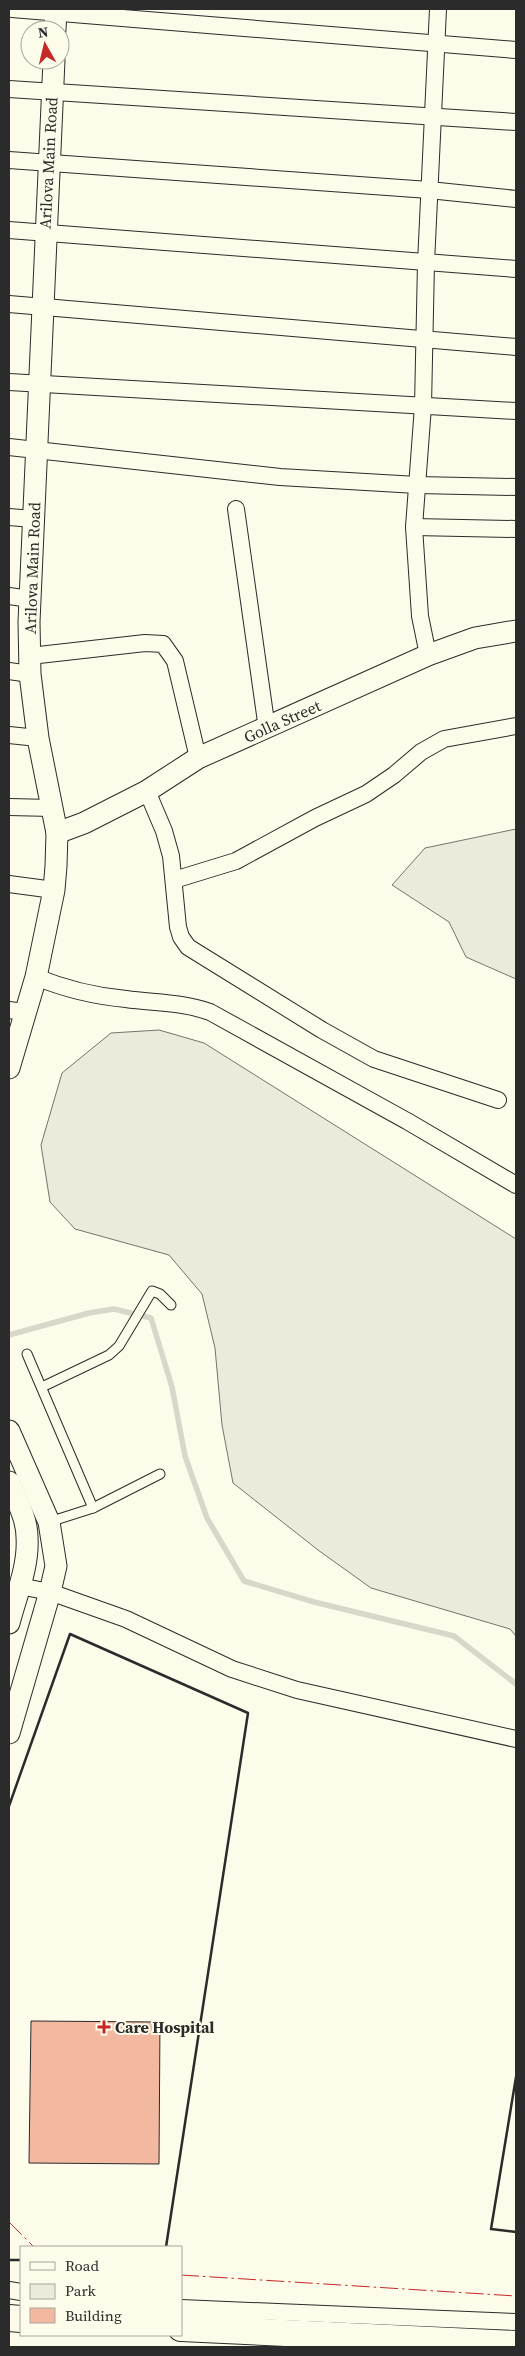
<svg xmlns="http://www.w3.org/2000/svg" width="525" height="2356" font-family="'Source Serif 4',serif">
<rect width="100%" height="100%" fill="#fdfbea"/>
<g fill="#ecebdb" stroke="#74746e">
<path d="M516,829V979L466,957L449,922L392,885L425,848Z"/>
<path d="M159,1030L204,1043L516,1239V1636L510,1629L371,1588L318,1550L233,1483L222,1425L215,1348L202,1294L169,1255L75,1229L50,1202L41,1145L62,1073L111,1033Z"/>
</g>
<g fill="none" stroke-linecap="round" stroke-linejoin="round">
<path stroke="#d8d7c9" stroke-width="5.5" d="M9,1335L89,1313L114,1309L151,1318L172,1387L185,1456L207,1518L244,1581L314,1602L454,1636L516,1684"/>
</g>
<path fill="#f2b8a0" stroke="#2b2b2b" d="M31,2021L160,2022L159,2164L29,2163Z"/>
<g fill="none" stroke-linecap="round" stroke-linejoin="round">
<defs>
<g id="service">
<path d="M27,1354L93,1508"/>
<path d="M42,1387L109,1355L119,1346L152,1291L160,1294L171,1305"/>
<path d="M49,1522L93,1508L160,1474"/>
</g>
<g id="minor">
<path d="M12,9L516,50"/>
<path d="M9,89L516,122"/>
<path d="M9,160L429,190L516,199"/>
<path d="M9,230L516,269"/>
<path d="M9,304L516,347"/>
<path d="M9,382L516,411"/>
<path d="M9,447L280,477L417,485L516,487"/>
<path d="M236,509L267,729"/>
<path d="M9,517L33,519"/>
<path d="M414,527L516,529"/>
<path d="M9,596L30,599"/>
<path d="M428,655L420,616L414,527L423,406L426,263L438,9"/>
<path d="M30,656L145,643L163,644L175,661L198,758"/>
<path d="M9,671L30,674"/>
<path d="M9,735L38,738"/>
<path d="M147,791L164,831L171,856L178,927L181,937L188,947L322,1030L374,1059L498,1100"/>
<path d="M9,807L52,808"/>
<path d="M174,880L236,861L315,818L366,794L394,775L421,752L444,739L516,726"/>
<path d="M9,884L54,890"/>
<path d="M36,977C65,989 94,996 126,999C154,1003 182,1002 210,1012L407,1121L516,1185"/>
<path d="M9,1010L24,1012"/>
<path d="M19,1586L50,1592L126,1619L232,1669L297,1690L516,1739"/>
<path d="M9,2290L21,2292"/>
<path d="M181,2308L516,2322"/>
</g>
<g id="tertiary">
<path d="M55,30L56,9"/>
<path d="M57,833L84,823L147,791L198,758L428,655L475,638L516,631"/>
<path d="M9,1068L36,977L54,890L56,866L57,833L38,738L30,674L29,622L54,60"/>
<path d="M9,1431L49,1522L56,1566L50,1592L9,1733"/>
<path d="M9,1482C16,1499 27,1518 27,1537C29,1566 16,1596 9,1623"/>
</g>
<g id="primary">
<path d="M9,2318L21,2319"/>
<path d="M181,2328L516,2344"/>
</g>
</defs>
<use href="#service" stroke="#2b2b2b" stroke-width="11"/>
<use href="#minor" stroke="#2b2b2b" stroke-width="18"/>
<use href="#tertiary" stroke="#2b2b2b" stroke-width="23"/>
<use href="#primary" stroke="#2b2b2b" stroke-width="28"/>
<use href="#service" stroke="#fdfbea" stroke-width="9"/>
<use href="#minor" stroke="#fdfbea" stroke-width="16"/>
<use href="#tertiary" stroke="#fdfbea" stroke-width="21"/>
<use href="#primary" stroke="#fdfbea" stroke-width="26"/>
<g stroke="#2b2b2b" stroke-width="2.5">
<path d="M9,1806L70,1634L248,1713L166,2247"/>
<path d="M516,2077L491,2229L516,2232"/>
<path d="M9,2260H21"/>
</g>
<g stroke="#c62828" stroke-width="1" stroke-dasharray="18 4 2.5 4" stroke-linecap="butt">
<path d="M9,2222L34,2247"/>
<path d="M181,2275L516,2296"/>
</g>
</g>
<path fill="#c62828" stroke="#fdfbea" stroke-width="2" d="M101.5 2019.5h5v5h5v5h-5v5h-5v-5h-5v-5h5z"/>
<g text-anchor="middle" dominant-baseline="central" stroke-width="4" stroke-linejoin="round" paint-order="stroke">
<g font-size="16" fill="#2b2b2b" stroke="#fdfbea">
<text transform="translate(48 163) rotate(-87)">Arilova Main Road</text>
<text transform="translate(32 568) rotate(-88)">Arilova Main Road</text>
<text transform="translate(282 721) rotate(-24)">Golla Street</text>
</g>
<g font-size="16" font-weight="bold" fill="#2b2b2b" stroke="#fdfbea" text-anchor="start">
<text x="115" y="2027">Care Hospital</text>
</g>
</g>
<rect width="525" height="2356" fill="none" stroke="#2b2b2b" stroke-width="20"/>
<rect x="20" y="2246" width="162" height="90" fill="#fdfbea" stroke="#a9a89e"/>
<rect x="30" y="2262" width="25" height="8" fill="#fdfbea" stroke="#a9a89e"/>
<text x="65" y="2271" font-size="15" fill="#2b2b2b">Road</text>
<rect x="30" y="2284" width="25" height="15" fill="#ecebdb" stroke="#a9a89e"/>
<text x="65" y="2296" font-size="15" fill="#2b2b2b">Park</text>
<rect x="30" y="2308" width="25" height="15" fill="#f2b8a0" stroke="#a9a89e"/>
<text x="65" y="2321" font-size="15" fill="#2b2b2b">Building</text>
<g transform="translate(45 45) rotate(352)"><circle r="24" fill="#fdfbea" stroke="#a9a89e"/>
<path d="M0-4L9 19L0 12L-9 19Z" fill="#c62828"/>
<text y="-8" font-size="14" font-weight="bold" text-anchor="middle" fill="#2b2b2b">N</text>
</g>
</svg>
